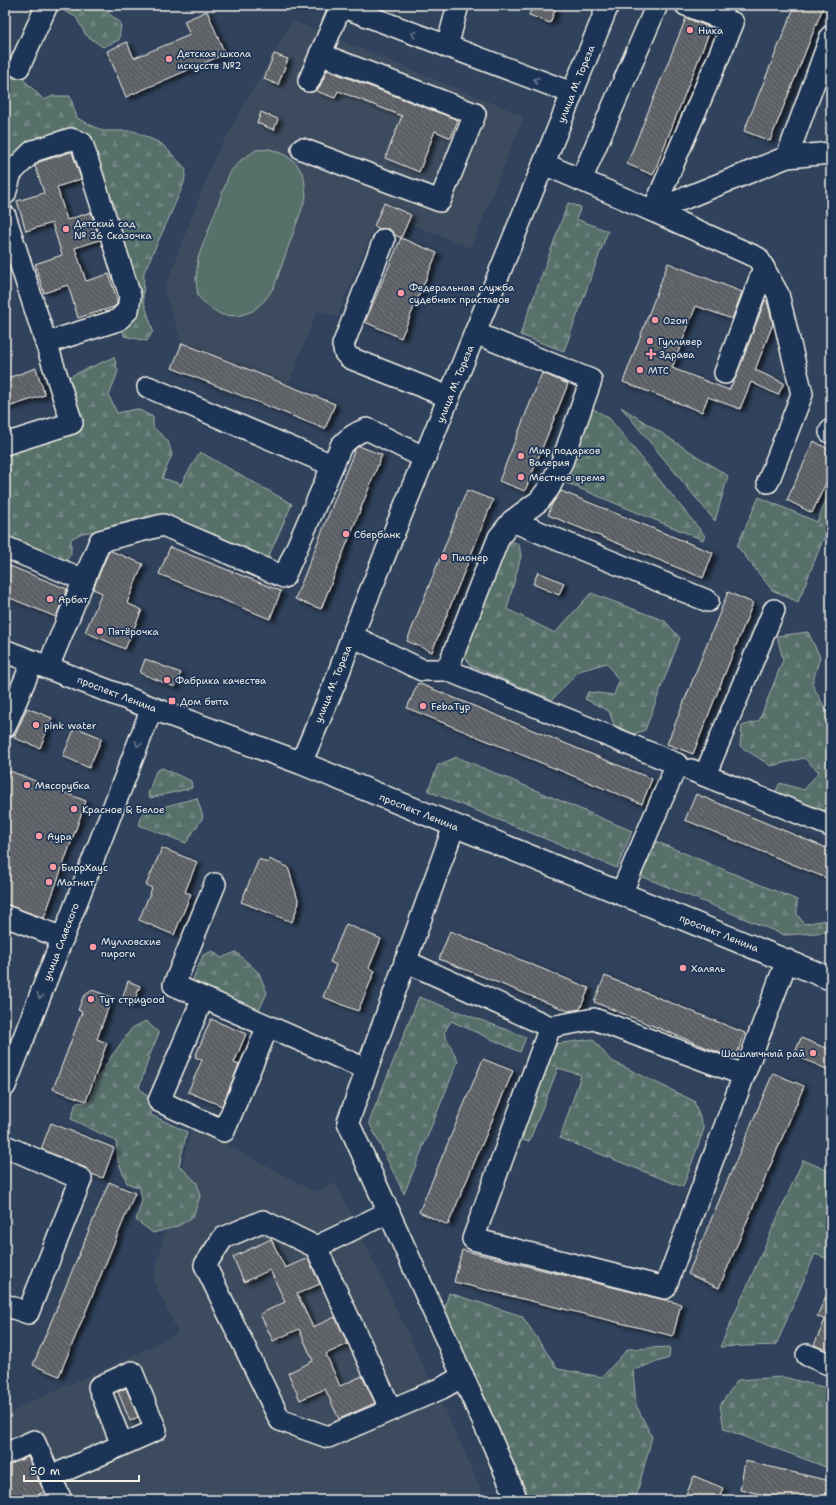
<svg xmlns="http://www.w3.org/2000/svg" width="836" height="1505" font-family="'Shantell Sans',sans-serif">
<defs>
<pattern id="forest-firs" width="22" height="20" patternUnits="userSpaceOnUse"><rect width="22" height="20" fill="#566f6b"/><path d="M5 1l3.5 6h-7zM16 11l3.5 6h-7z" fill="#6f8480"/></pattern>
<pattern id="building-back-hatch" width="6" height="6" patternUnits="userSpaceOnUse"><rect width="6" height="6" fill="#5b6066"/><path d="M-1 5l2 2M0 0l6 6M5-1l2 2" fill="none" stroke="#73777c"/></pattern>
<filter id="shadow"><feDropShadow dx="4.5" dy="2.5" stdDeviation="2" flood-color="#0009"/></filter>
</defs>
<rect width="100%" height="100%" fill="#30425c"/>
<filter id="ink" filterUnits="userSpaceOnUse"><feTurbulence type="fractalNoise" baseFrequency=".025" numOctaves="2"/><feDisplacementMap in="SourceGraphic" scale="8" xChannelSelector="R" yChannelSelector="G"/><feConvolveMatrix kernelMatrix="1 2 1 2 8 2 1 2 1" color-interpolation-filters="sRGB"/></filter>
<g filter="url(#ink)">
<g fill="#3d4b5f">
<path d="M292,20L524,116L471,248L408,223L411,215L384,203L337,317L317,311L288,385L182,343L164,291L214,158Z"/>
<path d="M192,1126L315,1192L336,1183L460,1442L485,1500H5V1417L21,1406L128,1358L178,1333L153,1280Z"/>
</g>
<g fill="url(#forest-firs)" stroke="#a5b0aa">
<path d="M55,5H101L103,9L121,23L119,40L103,47L86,35L76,17L55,6Z"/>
<path d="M5,71L10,78H22L44,100L53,96H70L77,118L103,131H134L162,144L186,169L184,183L168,220L144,272L143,299L153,331L147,341L124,336L121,324L134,302L86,143L21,151L5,163Z"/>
<path d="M568,203L581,207L576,219L608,231L564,351L520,335Z"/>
<path d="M114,357L118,371L109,396L117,413L137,409L153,417V427L168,441L172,455L162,478L181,484L200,452L292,504L266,562L163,518L134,521L112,529L82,533L71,539V554L62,566L5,542V450L78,428L64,379Z"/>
<path d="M590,407L609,418L705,536L703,540L562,481Z"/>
<path d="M621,407L728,476L715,521Z"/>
<path d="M829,493L831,494V520L798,602L772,590L737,546L759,497L817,522Z"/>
<path d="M507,540L519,544L521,556L507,609L555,633L591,593L665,621L680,638L645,730L634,734L614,725L609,711L585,699L588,692L614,695L619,681L607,663L579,671L552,700L470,665L463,652Z"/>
<path d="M808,632L820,657L812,684L831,719V817L775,793L780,783L804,790L819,772L804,758L771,766L740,746L742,726L759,721L783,660L777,636Z"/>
<path d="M457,757L632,831L617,868L428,791L438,765Z"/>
<path d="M162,768L191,781L192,788L150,798L148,794L156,771Z"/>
<path d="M197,798L203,817L186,843L139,825L143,812Z"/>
<path d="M655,841L797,900V914L804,924L831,919V932L784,935L641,876Z"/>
<path d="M213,951L221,958L236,952L259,973L267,993L258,1012L191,984L203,955Z"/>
<path d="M419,997L526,1037L520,1052L451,1021L444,1033L458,1061L404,1194L369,1122Z"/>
<path d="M146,1021L159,1033L149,1057L139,1088L153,1101L151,1115L187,1132L179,1165L197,1183L200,1196L193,1217L178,1226L153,1233L136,1220L142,1201L140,1188L127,1183L118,1161L116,1141L71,1119L76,1103L90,1102L97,1079L111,1057L132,1028Z"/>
<path d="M593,1039L610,1060L694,1101L704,1129L683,1187L560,1138L581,1075L558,1068L529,1142L519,1139L555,1044Z"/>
<path d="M803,1160L831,1172V1260L815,1254L776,1345L720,1347Z"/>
<path d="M449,1293L522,1316L558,1369L602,1377L628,1349L670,1347L669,1358L633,1370L636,1405L652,1437L636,1497L632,1500H533L527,1498L443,1314Z"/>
<path d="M783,1377L831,1389V1469L724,1429L720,1405L738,1380Z"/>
</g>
<path fill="#566f6b" stroke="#a5b0aa" d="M270,149L285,155L296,163L304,176L306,197L274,287L265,300L253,311L238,316L222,315L207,306L198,296L196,280L198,258L230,172L241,160L256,150Z"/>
<g fill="url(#building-back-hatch)" stroke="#f4f1e8" filter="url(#shadow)">
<path d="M533,5H555L553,10H555L550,23L529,15Z"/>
<path d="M795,5H824L770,141L744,131Z"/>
<path d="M207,11L225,54L126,97L107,51L127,42L134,58L190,35L184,21Z"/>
<path d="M686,18L711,28L653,175L627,164Z"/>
<path d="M274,54L288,59L278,85L264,79Z"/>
<path d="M327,70L458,120L451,138L435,131L419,172L385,158L402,116L338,91L335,98L316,91L320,86Z"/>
<path d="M261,112L278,119L274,130L257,123Z"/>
<path d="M71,152H72L81,179L57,187L67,220L91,212L100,240L75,248L86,281L109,274L117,300V304L114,307L78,318L68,285L44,293L35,264L62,255L52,223L26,231L17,201L44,193L35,166L39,162Z"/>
<path d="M384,203L411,215L401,238L395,235L389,229H380L374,226Z"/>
<path d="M401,238L437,253L401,338L365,322Z"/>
<path d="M668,263L742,292L732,319L696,306L672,368L729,390L736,377L765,300L767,301L773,324L755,370L784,383L778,395L751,382L740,409L708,397L702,412L623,382Z"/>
<path d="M182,343L335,404L325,429L172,368Z"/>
<path d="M36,368L45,395L5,408V379Z"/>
<path d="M542,373L568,384L525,491L499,481Z"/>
<path d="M814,441L831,451V472L812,513L787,500Z"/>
<path d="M359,446L382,455L321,609L295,599L355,449Z"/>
<path d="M467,490L493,500L432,652L407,641Z"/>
<path d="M561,491L713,553L703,578L548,515L552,504Z"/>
<path d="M170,547L281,591L270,619L159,574Z"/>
<path d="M109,551H111L143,564L127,603L142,610L125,649L85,632L102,593L93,589Z"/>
<path d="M5,564L67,589L56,617L5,596Z"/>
<path d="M538,572L564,583L559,595L533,584Z"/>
<path d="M728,592L753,603L693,754L667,744Z"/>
<path d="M145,659L181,673L175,687L140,673Z"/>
<path d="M418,683L652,779L642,804L407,708Z"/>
<path d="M27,708L52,718L40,748L14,738Z"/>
<path d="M75,727L102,738L89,768L63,756Z"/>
<path d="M10,771L86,801L44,918L5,904V784Z"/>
<path d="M696,794L831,850V880L685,820Z"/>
<path d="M162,848L197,862L185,892L191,894L174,935L139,920L152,888L146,885Z"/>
<path d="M259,859L268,863L269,859L288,867L299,903L292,922L241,902Z"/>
<path d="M346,924L381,939L369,968L375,971L358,1011L323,997L336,965L330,962Z"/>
<path d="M450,931L589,988L580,1009L568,1011L439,959Z"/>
<path d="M605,976L745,1033L735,1059L594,1002Z"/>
<path d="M128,981L140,986L132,1007L121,1002Z"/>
<path d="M92,990L112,997L97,1039L107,1043L86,1101L53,1089L82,1012L78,1010L83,997Z"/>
<path d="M211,1019L246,1034L234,1063L239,1065L222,1106L188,1092L202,1060L195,1057Z"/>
<path d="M801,1038L831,1050V1071L794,1055Z"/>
<path d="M483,1059L513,1071L448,1225L419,1212Z"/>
<path d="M773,1073L804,1086L719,1288L688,1274Z"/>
<path d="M51,1123L114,1148L103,1178L91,1174L86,1168L41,1149Z"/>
<path d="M109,1182L135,1193L59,1376L33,1365Z"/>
<path d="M271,1239L285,1268L308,1258L320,1284L297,1294L313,1327L335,1317L348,1344L326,1354L340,1386L362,1376L375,1403L339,1419L325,1389L300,1400L288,1373L313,1361L299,1329L273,1341L260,1314L285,1302L270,1270L244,1282L233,1257Z"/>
<path d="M462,1250L681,1304L673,1336L454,1282Z"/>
<path d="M831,1285V1352L814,1345L825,1320L817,1316Z"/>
<path d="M126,1388L138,1417L130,1421L118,1392Z"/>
<path d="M28,1457L44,1492L35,1496L37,1500H5V1466Z"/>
<path d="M745,1461L826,1480L831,1484V1500H793L740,1490Z"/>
<path d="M694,1476L723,1488L718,1500H684Z"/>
</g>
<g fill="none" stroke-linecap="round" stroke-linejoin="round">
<defs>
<g id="minor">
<path d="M338,5L572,93"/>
<path d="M447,47L458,5"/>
<path d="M19,67L47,5"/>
<path d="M309,81L341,6"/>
<path d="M302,149L440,201L475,114L320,54"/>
<path d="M787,157L831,36"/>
<path d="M544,164L653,211L733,23L686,5"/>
<path d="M581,180L657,5"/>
<path d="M5,194L11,173L33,151L71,139L82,143L130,296L128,310L118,320L46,343"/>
<path d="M653,211L758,258L778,294L802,394L768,482"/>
<path d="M653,211L787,157L831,153"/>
<path d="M5,216L72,423L5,444"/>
<path d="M384,240L343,345L345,353L350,358L449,397"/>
<path d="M475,333L591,380L562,462L549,488L539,501L512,521L499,537L447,670L677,764L621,894"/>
<path d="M725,373L764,268"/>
<path d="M148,387L332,465"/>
<path d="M830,432L831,430"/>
<path d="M512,521L708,601"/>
<path d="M5,547L84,580"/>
<path d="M352,636L422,670H447"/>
<path d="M48,667L100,541L163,525L284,577L341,446C349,438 355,433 367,429L425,458"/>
<path d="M5,727L33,661"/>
<path d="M301,763L335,683L352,636L608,5"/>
<path d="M691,770L831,826"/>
<path d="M705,775L774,610"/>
<path d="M454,826L348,1122L491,1439L517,1500"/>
<path d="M215,884L174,985L366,1069"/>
<path d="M5,916L63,938"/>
<path d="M405,961L550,1027L594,1019L744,1075L665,1288L473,1239L550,1027"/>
<path d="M203,998L159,1101L224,1131L268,1026"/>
<path d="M744,1075L787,960"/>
<path d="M5,1086L152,708"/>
<path d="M5,1146L81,1179L28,1313L5,1305"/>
<path d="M389,1212L316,1247L263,1221L223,1238L205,1265L280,1420L328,1437L442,1388L463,1376"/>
<path d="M316,1247L391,1410"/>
<path d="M807,1355L831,1365"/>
<path d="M5,1454L34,1441L61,1500"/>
<path d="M50,1477L156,1430L132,1372L99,1387L122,1445"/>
</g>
<path id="major" d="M5,651L152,708L301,763L831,979"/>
</defs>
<use href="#minor" stroke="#f4f1e8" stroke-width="24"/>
<use href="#major" stroke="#f4f1e8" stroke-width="25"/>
<use href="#minor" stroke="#1d3557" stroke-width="21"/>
<use href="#major" stroke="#1d3557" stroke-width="22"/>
</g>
<defs><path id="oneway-chevron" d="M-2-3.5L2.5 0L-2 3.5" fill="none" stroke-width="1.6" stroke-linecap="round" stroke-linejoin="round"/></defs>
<g stroke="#68778a">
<use href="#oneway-chevron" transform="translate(414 34) rotate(-160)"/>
<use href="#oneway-chevron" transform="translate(536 80) rotate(-160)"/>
<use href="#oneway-chevron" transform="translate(138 744) rotate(111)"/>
<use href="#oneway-chevron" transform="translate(40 996) rotate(111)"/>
</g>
</g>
<g fill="#ff9aa2" stroke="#1d3557" stroke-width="1.5">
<circle cx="690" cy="30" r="4"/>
<circle cx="169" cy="59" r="4"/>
<circle cx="66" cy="229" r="4"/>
<circle cx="401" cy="293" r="4"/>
<circle cx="655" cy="320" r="4"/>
<circle cx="650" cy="341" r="4"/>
<path d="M649 348h4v4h4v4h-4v4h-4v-4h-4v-4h4z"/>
<circle cx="640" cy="370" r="4"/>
<circle cx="521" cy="456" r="4"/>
<circle cx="521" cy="477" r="4"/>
<circle cx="346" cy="534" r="4"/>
<circle cx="444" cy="557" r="4"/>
<circle cx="50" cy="599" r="4"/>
<circle cx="100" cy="631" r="4"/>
<circle cx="167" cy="680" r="4"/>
<rect x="168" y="697" width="8" height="8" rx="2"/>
<circle cx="423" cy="706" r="4"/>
<circle cx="36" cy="725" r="4"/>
<circle cx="27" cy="785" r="4"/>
<circle cx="74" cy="809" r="4"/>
<circle cx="39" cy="836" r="4"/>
<circle cx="53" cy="867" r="4"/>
<circle cx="49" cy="882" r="4"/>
<circle cx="93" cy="947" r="4"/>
<circle cx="683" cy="968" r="4"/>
<circle cx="91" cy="999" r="4"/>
<circle cx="813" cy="1053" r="4"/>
</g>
<g text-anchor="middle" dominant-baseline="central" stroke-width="3.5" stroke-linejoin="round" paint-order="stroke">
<g font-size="10" fill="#f4f1e8" stroke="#1d3557" text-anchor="start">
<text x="698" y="30">Ника</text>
<text x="177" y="53">Детская школа<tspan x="177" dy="12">искусств №2</tspan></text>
<text x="74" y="223">Детский сад<tspan x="74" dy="12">№ 36 Сказочка</tspan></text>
<text x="409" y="287">Федеральная служба<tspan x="409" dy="12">судебных приставов</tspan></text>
<text x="663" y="320">Ozon</text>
<text x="658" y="341">Гулливер</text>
<text x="659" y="354">Здрава</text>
<text x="648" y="370">МТС</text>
<text x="529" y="450">Мир подарков<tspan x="529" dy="12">Валерия</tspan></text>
<text x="529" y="477">Местное время</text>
<text x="354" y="534">Сбербанк</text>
<text x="452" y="557">Пионер</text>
<text x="58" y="599">Арбат</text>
<text x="108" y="631">Пятёрочка</text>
<text x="175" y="680">Фабрика качества</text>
<text x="180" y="701">Дом быта</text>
<text x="431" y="706">FebaТур</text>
<text x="44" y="725">pink water</text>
<text x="35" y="785">Мясорубка</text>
<text x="82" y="809">Красное &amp; Белое</text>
<text x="47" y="836">Аура</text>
<text x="61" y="867">БиррХаус</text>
<text x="57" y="882">Магнит</text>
<text x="101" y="941">Мулловские<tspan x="101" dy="12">пироги</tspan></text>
<text x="691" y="968">Халяль</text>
<text x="99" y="999">Тут стриgood</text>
<text x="805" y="1053" text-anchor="end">Шашлычный рай</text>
</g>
<g font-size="10" fill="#f4f1e8" stroke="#1d3557">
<text transform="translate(576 84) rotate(-68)">улица М. Тореза</text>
<text transform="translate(455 384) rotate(-68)">улица М. Тореза</text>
<text transform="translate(333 684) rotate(-68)">улица М. Тореза</text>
<text transform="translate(117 694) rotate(21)">проспект Ленина</text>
<text transform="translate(419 812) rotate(22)">проспект Ленина</text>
<text transform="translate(719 933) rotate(22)">проспект Ленина</text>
<text transform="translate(61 942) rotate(-69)">улица Славского</text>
</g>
</g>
<rect width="836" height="1505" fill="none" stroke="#1d3557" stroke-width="20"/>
<rect x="10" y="10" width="816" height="1485" fill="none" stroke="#f4f1e8" stroke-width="1.5" filter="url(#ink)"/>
<path d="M24 1475v6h115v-6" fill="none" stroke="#f4f1e8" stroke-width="2"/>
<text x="30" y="1475" font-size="12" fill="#f4f1e8" stroke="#1d3557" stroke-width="3" paint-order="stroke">50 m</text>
</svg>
